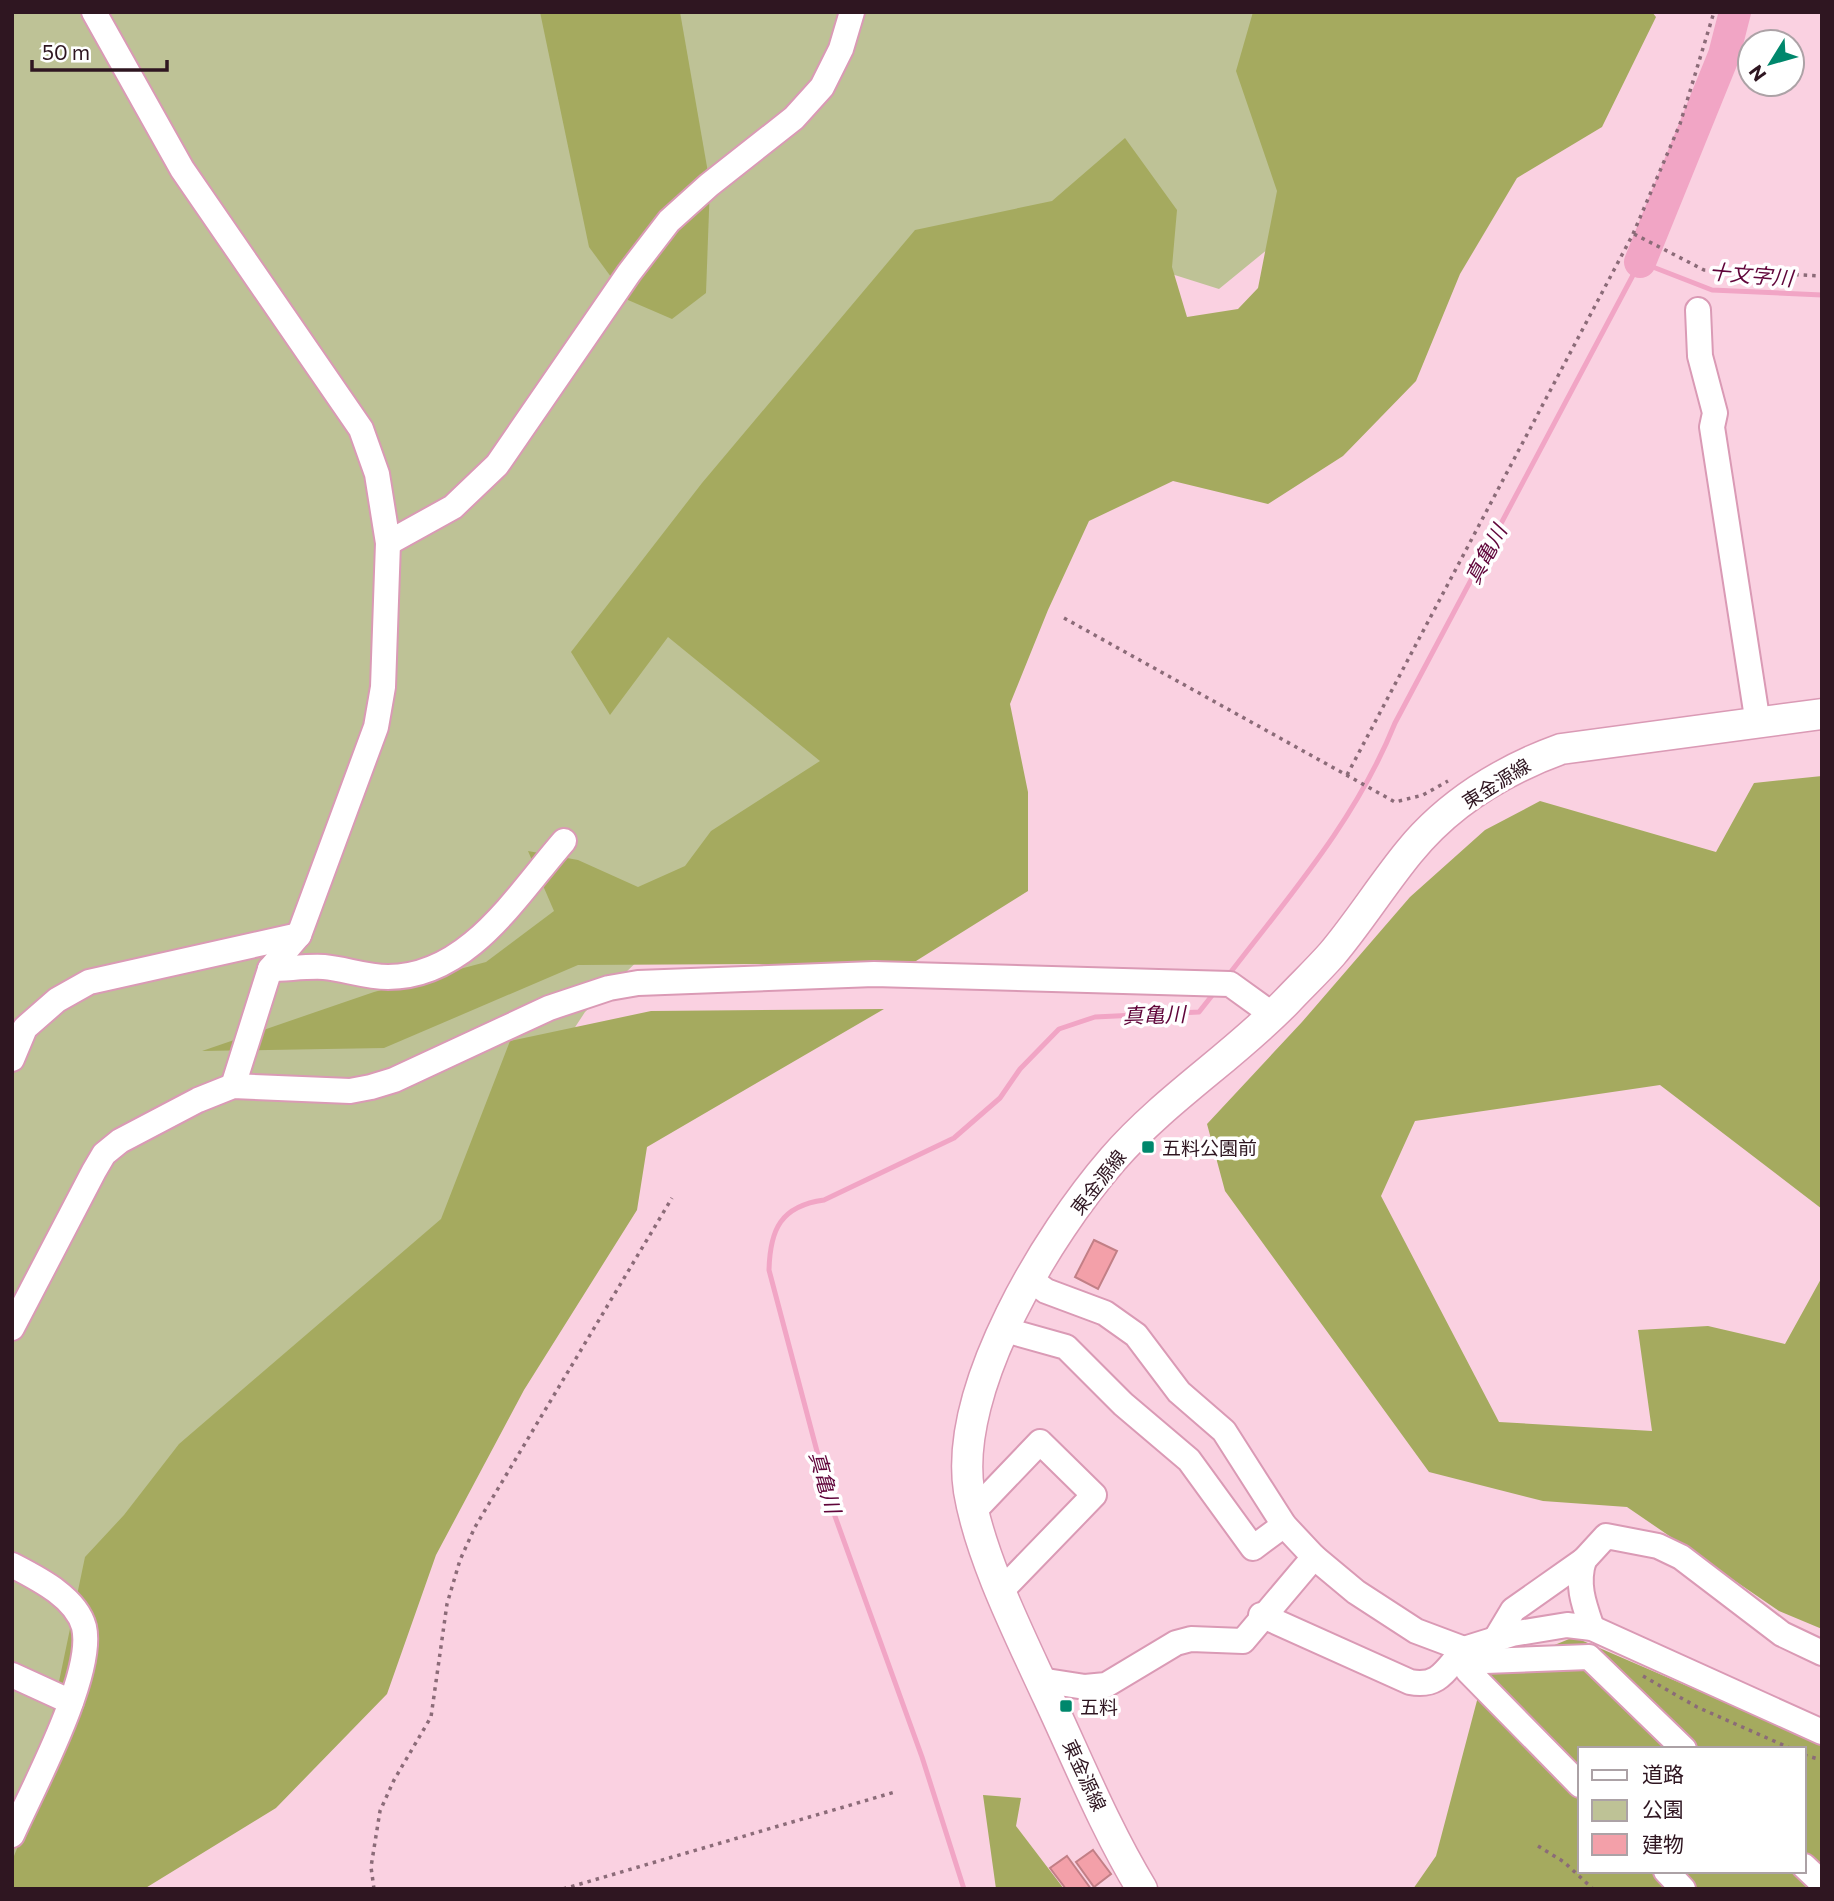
<svg xmlns="http://www.w3.org/2000/svg" width="1834" height="1901" font-family="Commissioner,'Noto Sans JP',sans-serif">
<rect width="100%" height="100%" fill="#fad1e1"/>
<path fill="#bec296" d="M12,12H1438L1329,199L1219,289L1064,240L856,749L585,1012L12,1889Z"/>
<g fill="#a5aa5f" fill-rule="evenodd">
<path d="M540,12H680L710,184L706,293L672,319L628,300L589,247Z"/>
<path d="M1253,12H1652L1656,17L1602,127L1517,178L1460,274L1416,381L1343,456L1268,504L1173,481L1089,521L1048,610L1010,704L1028,792V891L916,961L857,972L759,964L578,965L384,1048L202,1051L374,992L486,962L554,911L528,851L578,860L638,887L685,866L711,831L820,761L668,637L610,715L571,652L702,483L915,230L1052,201L1125,138L1177,210L1172,267L1187,317L1238,309L1258,288L1277,191L1236,71Z"/>
<path d="M1822,776V1209L1660,1085L1415,1121L1381,1196L1499,1422L1652,1431L1638,1330L1708,1326L1785,1344L1822,1277V1629L1779,1611L1627,1507L1543,1501L1429,1472L1225,1191L1207,1124L1302,1022L1410,897L1485,830L1540,801L1716,852L1754,783Z"/>
<path d="M884,1009L647,1147L637,1210L524,1390L436,1555L387,1694L276,1808L144,1889H12V1861L32,1811L85,1557L124,1515L179,1444L441,1219L510,1041L651,1011Z"/>
<path d="M1574,1637L1822,1744V1889H1413L1436,1856L1484,1674ZM1580,1749H1804V1871H1580Z"/>
<path d="M983,1795L1021,1798L1016,1826L1064,1889H996Z"/>
</g>
<g fill="none" stroke-linecap="round" stroke-linejoin="round">
<g stroke="#f1a5c5" stroke-width="5">
<path d="M1227,977C1290,895 1356,820 1395,723L1640,262L1712,290L1822,295"/>
<path d="M964,1889L922,1757L832,1508L769,1270C770,1229 781,1206 824,1200L954,1138L1000,1098L1020,1069L1059,1029L1095,1017L1199,1012L1214,993"/>
</g>
<path stroke="#f1a5c5" stroke-width="32" d="M1640,262L1724,55L1735,12"/>
</g>
<g fill="#f3a0a9" stroke="#c27f86" stroke-width="2">
<path d="M1094,1240L1117,1251L1098,1289L1075,1277Z"/>
<path d="M1093,1850L1111,1874L1094,1887L1076,1862Z"/>
<path d="M1067,1856L1091,1889H1066L1050,1868Z"/>
</g>
<g fill="none" stroke-linecap="round" stroke-linejoin="round">
<defs>
<g id="minor">
<path d="M94,12L182,169L361,429L377,474L388,543L383,687L376,727L299,935L270,969L233,1086"/>
<path d="M1698,310L1700,356L1715,413L1712,427L1758,724"/>
<path d="M388,543L453,507L497,465L629,273L669,221L709,185L794,118L822,87L841,49L852,12"/>
<path d="M270,969C287,969 306,966 324,967C345,969 366,977 388,977C468,977 516,896 564,841"/>
<path d="M12,1059L25,1028L57,1000L89,982L299,935"/>
<path d="M1031,1280L1046,1291L1105,1313L1136,1335L1179,1392L1224,1431L1284,1525L1314,1557L1356,1592L1416,1631L1464,1649L1512,1634L1567,1625L1592,1628L1822,1732"/>
<path d="M12,1328L94,1171L104,1154L120,1141L198,1100L233,1086L350,1091L371,1087L394,1080L549,1008L609,988L638,983L874,974L1230,984L1273,1015"/>
<path d="M1002,1329L1066,1347L1123,1404L1189,1460L1253,1548L1284,1525"/>
<path d="M974,1511L1040,1442L1094,1495L1002,1590"/>
<path d="M1584,1560C1576,1584 1584,1605 1592,1628"/>
<path d="M12,1565C37,1578 76,1597 84,1627C95,1674 32,1790 12,1835"/>
<path d="M1261,1615L1410,1682C1439,1688 1446,1669 1464,1649"/>
<path d="M1495,1640L1513,1610L1584,1560L1606,1536L1658,1546L1681,1557L1782,1634L1822,1653"/>
<path d="M12,1675L71,1702"/>
<path d="M1040,1680L1085,1687L1106,1685L1176,1643L1191,1639L1243,1641L1314,1557"/>
<path d="M1580,1785L1468,1671L1464,1649L1485,1661L1589,1657L1684,1749"/>
<path d="M1804,1866L1822,1883"/>
<path d="M1666,1871L1683,1889"/>
</g>
<path id="major" d="M1142,1889C1105,1828 1078,1761 1048,1697C1020,1636 980,1557 969,1491C953,1388 1048,1234 1113,1159C1165,1099 1233,1057 1287,1001C1302,985 1318,970 1332,954C1359,922 1382,885 1409,852C1448,804 1503,770 1561,749L1822,714"/>
</defs>
<use href="#minor" stroke="#da9ab5" stroke-width="28"/>
<use href="#major" stroke="#da9ab5" stroke-width="33"/>
<g stroke="#8b6b78" stroke-width="3.5" stroke-dasharray="3.5 5" stroke-linecap="butt">
<path d="M1634,234L1704,270L1822,276"/>
<path d="M1064,618L1395,802L1423,795L1448,781"/>
<path d="M1347,775L1633,234L1680,124L1714,12"/>
<path d="M1643,1676L1697,1707L1792,1749"/>
<path d="M1804,1755L1822,1760"/>
<path d="M1538,1846L1564,1862L1593,1889"/>
<path d="M374,1889L371,1867L380,1811L394,1780L431,1717L447,1604L460,1560L475,1527L672,1198"/>
<path d="M563,1889L895,1792"/>
</g>
<use href="#minor" stroke="#fff" stroke-width="24"/>
<use href="#major" stroke="#fff" stroke-width="30"/>
</g>
<g fill="#00876c" stroke="#fff" stroke-width="2.5">
<rect x="1141" y="1140" width="14" height="14" rx="3.5"/>
<rect x="1059" y="1699" width="14" height="14" rx="3.5"/>
</g>
<g text-anchor="middle" dominant-baseline="central" stroke-width="7" stroke-linejoin="round" paint-order="stroke">
<g font-size="19" fill="#2f1621" stroke="#fff">
<text transform="translate(1496 783) rotate(-32)">東金源線</text>
<text transform="translate(1098 1182) rotate(-52)">東金源線</text>
<text transform="translate(1085 1775) rotate(65)">東金源線</text>
</g>
<g font-size="19" fill="#2f1621" stroke="#fff" text-anchor="start">
<text x="1162" y="1147">五料公園前</text>
<text x="1080" y="1706">五料</text>
</g>
<g font-size="21" font-style="italic" fill="#60053a" stroke="#fff">
<text transform="translate(1751 274) rotate(5)">十文字川</text>
<text transform="translate(1485 554) rotate(-62)">真亀川</text>
<text transform="translate(1154 1014) rotate(-2)">真亀川</text>
<text transform="translate(826 1482) rotate(74)">真亀川</text>
</g>
</g>
<rect width="1834" height="1901" fill="none" stroke="#2f1621" stroke-width="28"/>
<rect x="1578" y="1747" width="228" height="126" fill="#ffffff" stroke="#aca2a6" stroke-width="2"/>
<rect x="1592" y="1770" width="35" height="10" fill="#ffffff" stroke="#aca2a6" stroke-width="2"/>
<text x="1642" y="1782" font-size="21" fill="#2f1621">道路</text>
<rect x="1592" y="1800" width="35" height="21" fill="#bec296" stroke="#aca2a6" stroke-width="2"/>
<text x="1642" y="1817" font-size="21" fill="#2f1621">公園</text>
<rect x="1592" y="1834" width="35" height="21" fill="#f3a0a9" stroke="#aca2a6" stroke-width="2"/>
<text x="1642" y="1852" font-size="21" fill="#2f1621">建物</text>
<g transform="translate(1771 63) rotate(233)"><circle r="33" fill="#ffffff" stroke="#aca2a6" stroke-width="2"/>
<path d="M0-5L12 26L0 18L-12 26Z" fill="#00876c"/>
<text y="-10" font-size="19" font-weight="bold" text-anchor="middle" fill="#2f1621">N</text>
</g>
<path d="M32 60v10h135v-10" fill="none" stroke="#2f1621" stroke-width="3.5"/>
<text x="42" y="60" font-size="21" fill="#2f1621" stroke="#ffffff" stroke-width="5" paint-order="stroke">50 m</text>
</svg>
